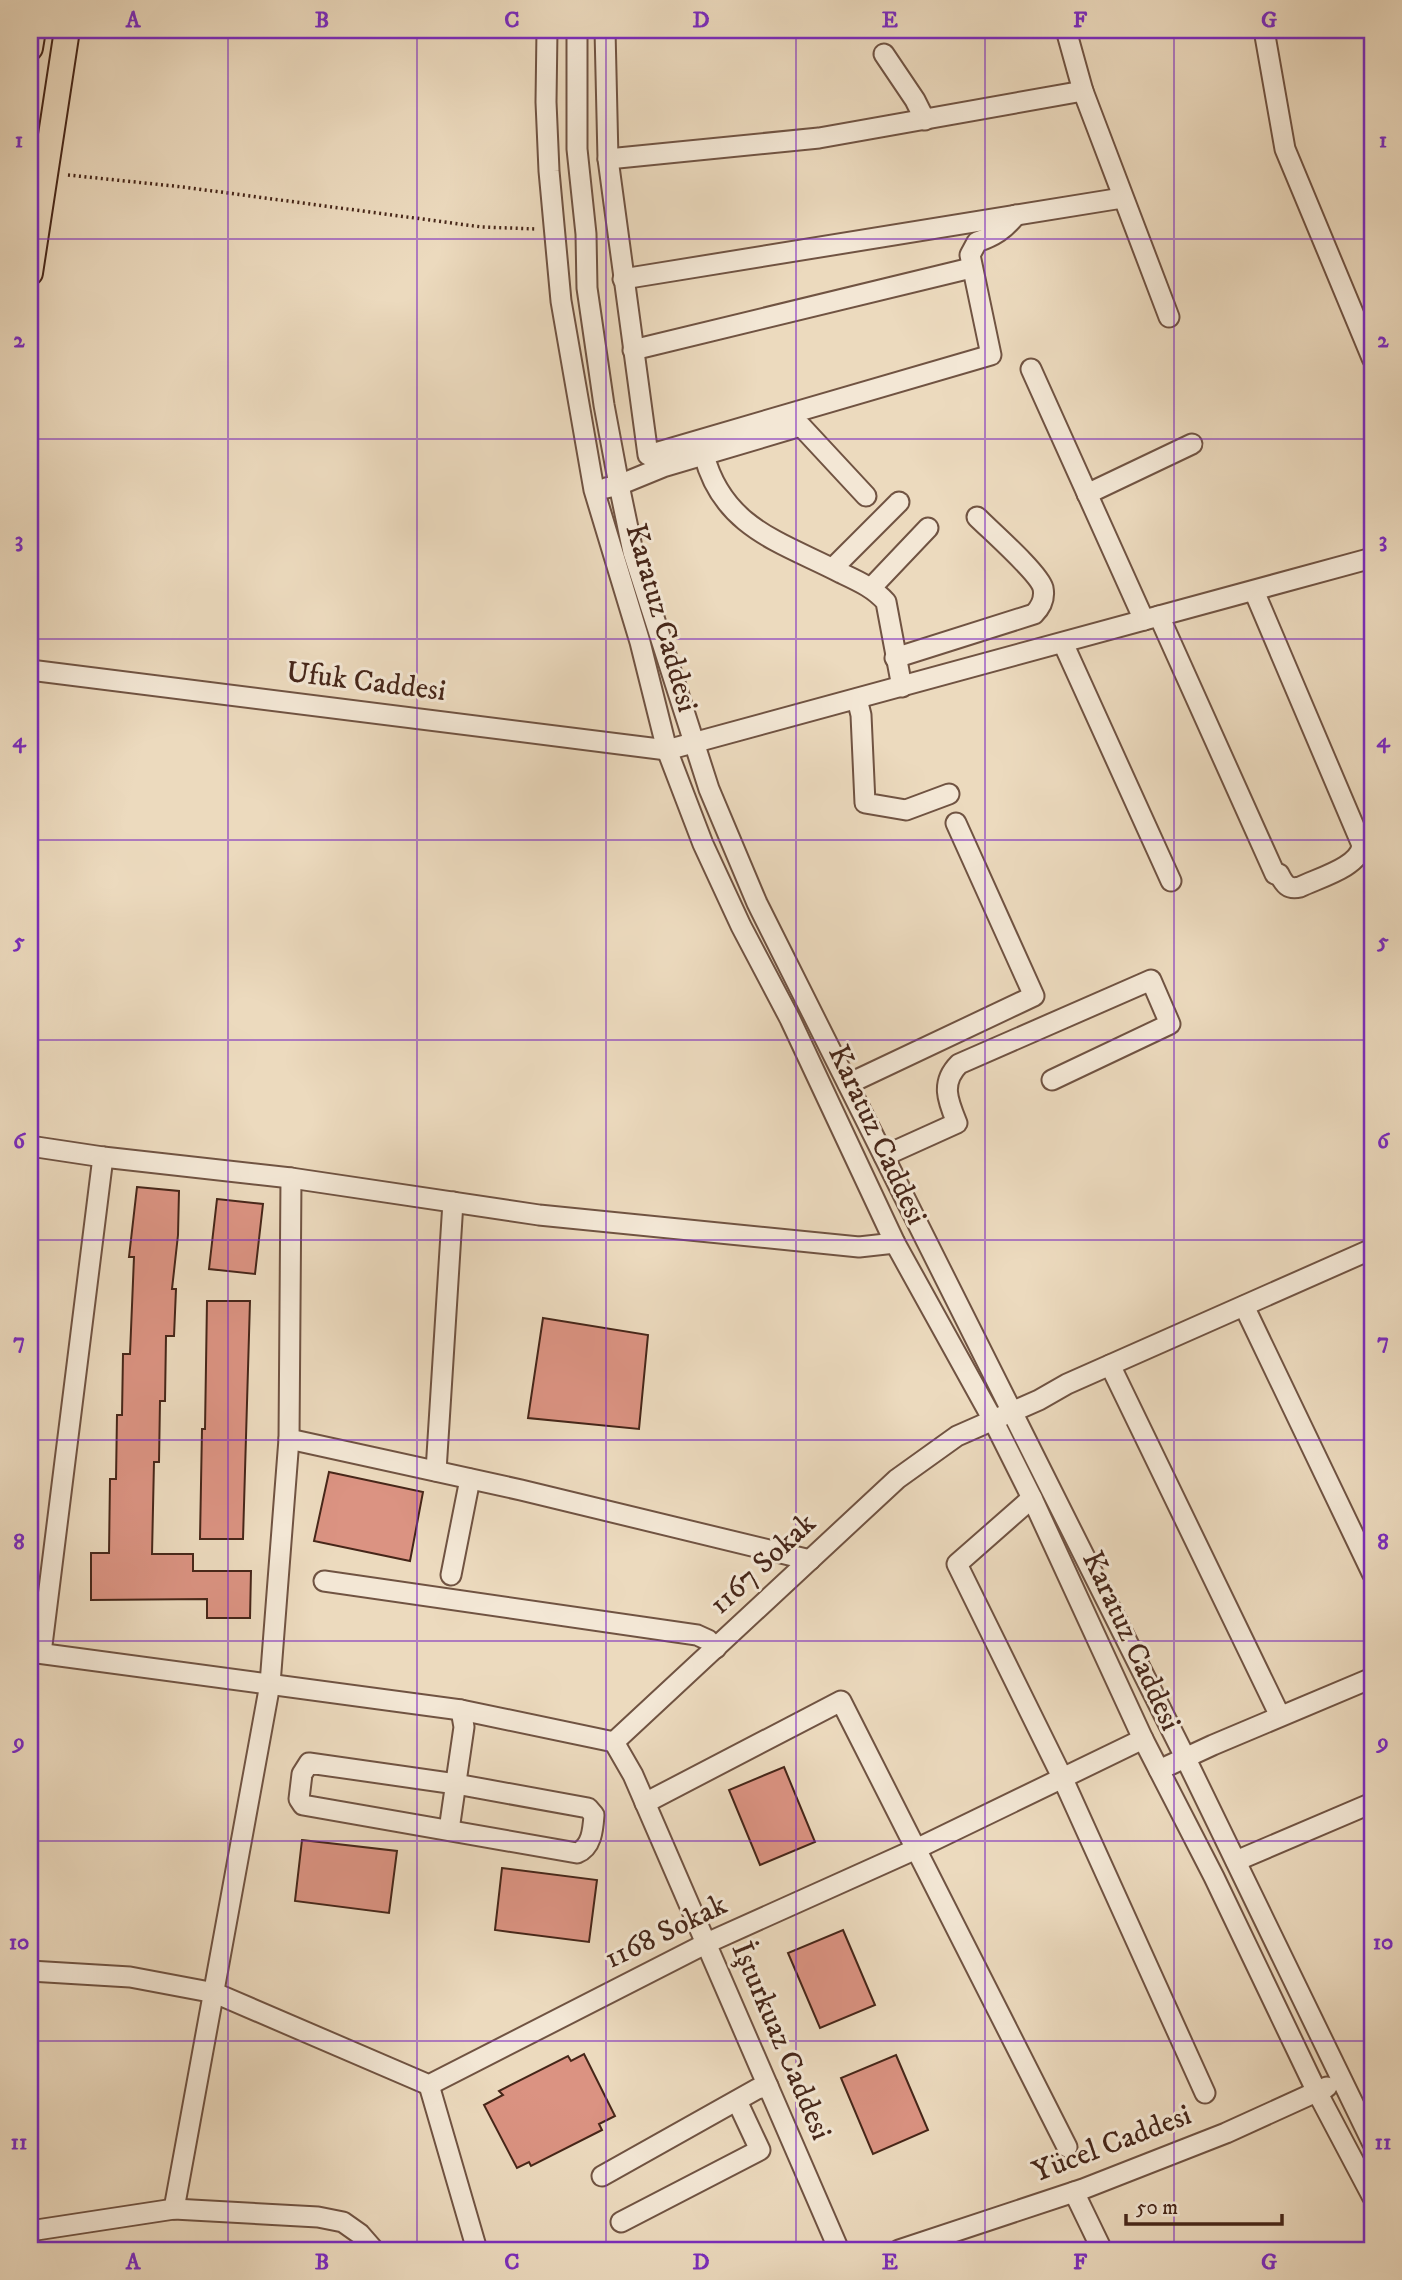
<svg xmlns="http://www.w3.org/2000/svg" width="1402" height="2280" font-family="'IM FELL DW Pica',serif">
<rect width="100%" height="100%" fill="#ecdabe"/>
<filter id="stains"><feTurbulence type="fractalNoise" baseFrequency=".00286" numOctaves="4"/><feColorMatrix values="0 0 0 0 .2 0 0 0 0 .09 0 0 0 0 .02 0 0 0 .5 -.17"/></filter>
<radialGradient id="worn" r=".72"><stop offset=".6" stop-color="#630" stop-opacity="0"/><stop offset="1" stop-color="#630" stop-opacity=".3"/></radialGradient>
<g fill="#db9382" stroke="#462619" stroke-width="2">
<path d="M137,1187L179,1191L178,1235L172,1289H176L174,1336H166L165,1401H160L159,1462H154L152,1554H193V1571H251L250,1618H207V1599L91,1600V1553H109L110,1479H116L117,1415H122L123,1354H130L134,1257H129Z"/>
<path d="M217,1199L263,1204L255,1274L209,1269Z"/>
<path d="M207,1301H250L243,1539H200L202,1429H205Z"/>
<path d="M543,1318L648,1335L639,1429L528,1418Z"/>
<path d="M329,1472L423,1492L410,1561L314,1541Z"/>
<path d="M784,1767L815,1842L760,1865L729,1790Z"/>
<path d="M302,1840L397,1851L389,1913L295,1901Z"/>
<path d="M502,1868L597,1880L589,1942L495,1930Z"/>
<path d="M843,1930L875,2005L820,2028L788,1953Z"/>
<path d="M584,2054L615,2116L599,2124L602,2130L531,2166L529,2162L517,2168L484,2105L503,2095L499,2091L568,2056L571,2061Z"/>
<path d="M896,2055L928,2130L873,2154L841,2078Z"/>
</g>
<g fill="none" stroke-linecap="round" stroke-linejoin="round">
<defs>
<g id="minor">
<path d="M547,30L546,102L549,171L561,301L594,490L640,642L667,750L703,844L741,926L790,1019L895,1243L993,1420L1032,1498L1143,1739L1214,1877L1316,2090L1372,2196"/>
<path d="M577,30V149L586,234L587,288L604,405L619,485L633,552L709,789L757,903L1185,1757L1372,2142"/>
<path d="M605,30L608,159L648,455L991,355L970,255L977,242C994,236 1004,230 1016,215"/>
<path d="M1066,30L1083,91L1169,317"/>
<path d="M1264,30L1285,149L1372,358"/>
<path d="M884,54L915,100L925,120"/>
<path d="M608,159L819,138L1083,91"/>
<path d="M623,279L1122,198"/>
<path d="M633,350L971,268"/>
<path d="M1031,369L1144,620"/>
<path d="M704,455C723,528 781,542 841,573C858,581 874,588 886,602L902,687"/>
<path d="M606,488L619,485L663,467L801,426L866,496"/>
<path d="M1087,494L1192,444"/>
<path d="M833,568L899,502"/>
<path d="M871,588L928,528"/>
<path d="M1254,591L1362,845C1360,867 1318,878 1300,887C1288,890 1284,884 1279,874"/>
<path d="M1159,616L1275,874"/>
<path d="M1063,643L1171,881"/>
<path d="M895,658L1034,614C1041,607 1045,598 1043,588C1039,573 991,531 977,517"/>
<path d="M30,670L667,750L1372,558"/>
<path d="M857,699L861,715L865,803L906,810L949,794"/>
<path d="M848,1084L1034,996L956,823"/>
<path d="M30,1146L103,1157L291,1178L539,1215L859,1247L895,1243"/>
<path d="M884,1156L957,1123C948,1101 940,1083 959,1064L1151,980L1170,1024L1052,1080"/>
<path d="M1244,1306L1372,1573"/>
<path d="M1110,1365L1280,1716"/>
<path d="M289,1439L521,1490L810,1560"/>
<path d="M436,1471L453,1202"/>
<path d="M1032,1498L957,1564L1062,1777L1205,2093"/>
<path d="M451,1575L470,1479"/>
<path d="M324,1581L697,1635L708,1640L716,1648"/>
<path d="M30,1652L461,1710L614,1742"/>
<path d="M41,1653L103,1157"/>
<path d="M614,1742L897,1479L957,1436L1039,1400L1067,1384L1372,1249"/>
<path d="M614,1742L633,1775L839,2250"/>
<path d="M309,1763L456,1784L588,1808L594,1815C593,1829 592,1847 577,1853L303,1805L299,1799L302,1774Z"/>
<path d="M1159,1770L1213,1745L1372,1678"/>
<path d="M645,1803L841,1701L1067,2147"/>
<path d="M449,1830L464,1727L461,1710"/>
<path d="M1236,1861L1372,1803"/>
<path d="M30,1971L130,1977L215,1993L429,2085L707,1943L916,1849L1143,1739"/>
<path d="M429,2085L477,2250"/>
<path d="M602,2176L757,2089L768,2086"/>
<path d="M1074,2192L1102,2250"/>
<path d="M174,2209L270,1684L289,1439L291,1178"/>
<path d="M621,2222L760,2150L737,2101"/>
<path d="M30,2231L174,2209L318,2217L343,2222L360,2234L374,2250"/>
<path d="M899,2250L1083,2189L1226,2133L1327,2087"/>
</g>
<g id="major">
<path d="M30,48L33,30"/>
<path d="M30,273L67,30"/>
</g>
</defs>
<use href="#minor" stroke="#705342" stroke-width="23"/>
<use href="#major" stroke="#462619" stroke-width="28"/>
<path stroke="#462619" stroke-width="3.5" stroke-dasharray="2 3.5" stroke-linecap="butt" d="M68,175L183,187L482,227L537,229"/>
<use href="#minor" stroke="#f3e7d5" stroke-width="19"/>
<use href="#major" stroke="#ecdabe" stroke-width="24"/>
</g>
<path fill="none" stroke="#7b2cbf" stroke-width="2" stroke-opacity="0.55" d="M228,30V2250M417,30V2250M606,30V2250M796,30V2250M985,30V2250M1174,30V2250M30,239H1372M30,439H1372M30,639H1372M30,840H1372M30,1040H1372M30,1240H1372M30,1440H1372M30,1641H1372M30,1841H1372M30,2041H1372"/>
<g text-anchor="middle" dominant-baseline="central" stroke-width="6" stroke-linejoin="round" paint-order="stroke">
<g font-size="30" fill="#462619" stroke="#f3e7d5">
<text transform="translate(661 618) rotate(74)">Karatuz Caddesi</text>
<text transform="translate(366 682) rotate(7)">Ufuk Caddesi</text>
<text transform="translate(877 1135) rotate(65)">Karatuz Caddesi</text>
<text transform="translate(763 1564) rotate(-43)">1167 Sokak</text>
<text transform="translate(1131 1641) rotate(65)">Karatuz Caddesi</text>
<text transform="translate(666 1932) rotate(-26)">1168 Sokak</text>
<text transform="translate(781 2041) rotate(67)">İşturkuaz Caddesi</text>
<text transform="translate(1112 2144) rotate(-21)">Yücel Caddesi</text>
</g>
</g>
<rect width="1402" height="2280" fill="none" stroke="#ecdabe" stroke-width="77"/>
<path d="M1126 2214v10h156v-10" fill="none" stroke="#462619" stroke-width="3.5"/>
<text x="1136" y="2214" font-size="21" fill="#462619" stroke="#f3e7d5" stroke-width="5" paint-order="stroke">50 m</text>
<rect x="38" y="38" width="1326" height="2204" fill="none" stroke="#7b2cbf" stroke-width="2.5"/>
<g font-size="23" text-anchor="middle" font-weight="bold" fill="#7b2cbf">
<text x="133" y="27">A</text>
<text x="322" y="27">B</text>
<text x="512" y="27">C</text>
<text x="701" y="27">D</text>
<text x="890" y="27">E</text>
<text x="1080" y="27">F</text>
<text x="1269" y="27">G</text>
<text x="19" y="147">1</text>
<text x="1383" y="147">1</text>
<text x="19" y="347">2</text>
<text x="1383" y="347">2</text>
<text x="19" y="547">3</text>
<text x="1383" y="547">3</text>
<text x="19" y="747">4</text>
<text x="1383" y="747">4</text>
<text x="19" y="948">5</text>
<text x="1383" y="948">5</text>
<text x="19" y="1148">6</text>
<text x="1383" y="1148">6</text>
<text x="19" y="1348">7</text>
<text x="1383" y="1348">7</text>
<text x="19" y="1549">8</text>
<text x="1383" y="1549">8</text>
<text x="19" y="1749">9</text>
<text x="1383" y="1749">9</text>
<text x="19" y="1949">10</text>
<text x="1383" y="1949">10</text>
<text x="19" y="2149">11</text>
<text x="1383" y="2149">11</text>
<text x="133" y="2269">A</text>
<text x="322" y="2269">B</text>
<text x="512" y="2269">C</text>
<text x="701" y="2269">D</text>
<text x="890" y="2269">E</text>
<text x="1080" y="2269">F</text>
<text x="1269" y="2269">G</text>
</g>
<rect width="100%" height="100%" filter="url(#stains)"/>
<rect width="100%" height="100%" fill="url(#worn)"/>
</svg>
